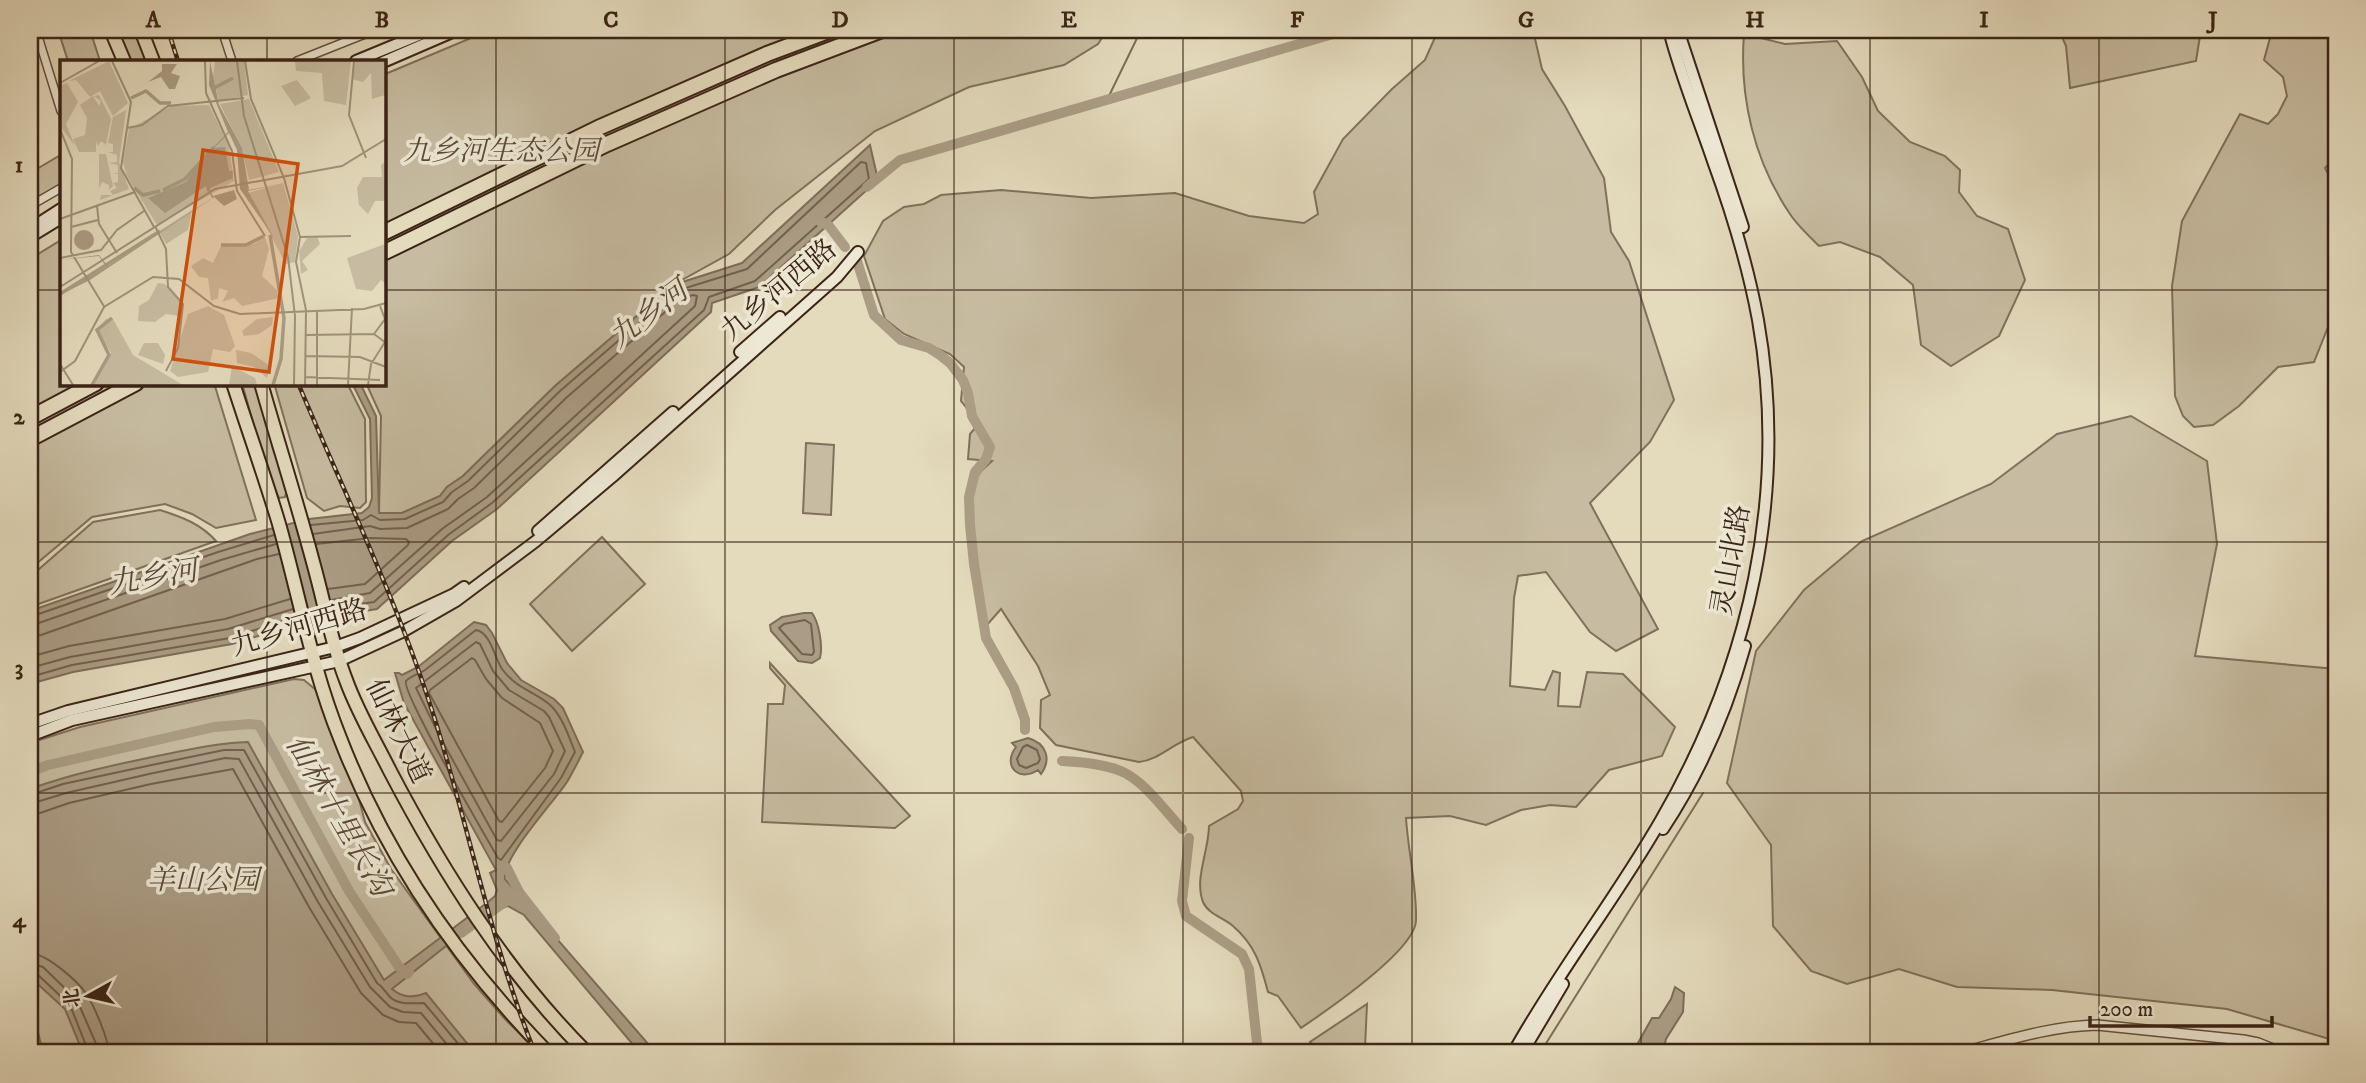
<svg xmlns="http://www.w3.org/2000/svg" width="2366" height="1083" font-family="'IM FELL DW Pica','Noto Serif SC',serif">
<rect width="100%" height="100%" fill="#e4dbbd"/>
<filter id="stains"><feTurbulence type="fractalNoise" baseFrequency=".00286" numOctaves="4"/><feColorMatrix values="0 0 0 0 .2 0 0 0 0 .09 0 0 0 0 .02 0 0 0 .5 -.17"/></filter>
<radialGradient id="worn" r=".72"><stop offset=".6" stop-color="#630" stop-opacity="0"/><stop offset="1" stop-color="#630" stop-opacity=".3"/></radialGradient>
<g fill="#c7bca1" stroke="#81705c" stroke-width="2">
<path d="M58,30H90L100,61H68Z"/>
<path d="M115,30H136L148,61H130Z"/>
<path d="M490,30H1107L1098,44L1064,65L969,87L875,131L775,210L729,254L673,285L555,386L463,476L447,487L440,496L402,513H379L381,416L366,383H383V75Z"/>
<path d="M1453,30H1533L1542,69L1565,106L1604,178L1611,232L1629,261L1674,400L1650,442L1590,503L1658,629L1616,651L1590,632L1546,572L1518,576L1514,598L1510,686L1545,690L1553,671L1560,673L1558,706L1580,707L1587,672L1623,674L1675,727L1662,756L1609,770L1576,807L1550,805L1521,810L1486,825L1450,816L1406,818C1408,850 1417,889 1416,920C1416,950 1326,1011 1301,1028L1278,996L1268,992C1261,965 1255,945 1233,926C1224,918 1208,914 1203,902C1194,879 1209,850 1209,826L1238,809L1243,801L1241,791L1193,737C1173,743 1159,760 1139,762L1056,745L1040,728L1041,700L1050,695L1038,666L1001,609L987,625C982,592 966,511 975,482C978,472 985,468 992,461L968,459L970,434L976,427L966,407L961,401L964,367L950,354L904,334L885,319L864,256L883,221L904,207L924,204L941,195L1001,190L1091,198L1175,193L1249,216L1304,223L1318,214L1314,192L1343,139L1392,89L1425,60L1436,35Z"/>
<path d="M2059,30H2201L2196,61L2070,88L2066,46Z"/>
<path d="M2275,30H2336V156L2325,168L2336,189V307L2314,362L2278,367L2239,406L2213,425L2194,427L2183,416L2175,396L2172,286L2182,221L2240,114L2268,124L2278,114L2287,96L2283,77L2264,60L2270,38Z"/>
<path d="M1744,34L1785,44L1837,41L1862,77L1878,111L1910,142L1945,156L1960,170L1959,192L1977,216L2008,229L2025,280L1999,336L1951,366L1921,345L1913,285L1880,257L1840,242L1819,246C1809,236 1797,225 1790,214C1754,161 1739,97 1744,34Z"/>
<path d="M59,156L61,184L30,202V173Z"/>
<path d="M61,240V383H214L256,520L216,528L192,514L165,504L92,517L30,569V259Z"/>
<path d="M242,383H256L287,490L285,497L279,498L267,473Z"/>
<path d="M274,383H347L365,419L366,502L360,508L340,506L324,511L307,498Z"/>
<path d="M2131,416L2207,461L2217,544L2195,656L2336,669V1041L2227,1009L2052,990L1957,987L1899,969L1847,984L1811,971L1773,926L1771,845L1727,783L1756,651L1804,590L1862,541L1991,484L2057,434Z"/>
<path d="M806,443L834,445L831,515L803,513Z"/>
<path d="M160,510C182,517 201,524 216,541L30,607V577L93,522Z"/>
<path d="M602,537L645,584L572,651L530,604Z"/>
<path d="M770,663L910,816L895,828L762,822L768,704H783L785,685L770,668Z"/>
<path d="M294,679L304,680L316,690L356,788L365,822L391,869L474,984L504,1018L539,1053H30V743L80,727Z"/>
<path d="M1367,1004L1365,1048L1313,1045L1310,1042Z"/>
</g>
<g fill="#ab9d85" stroke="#7e6d59" stroke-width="2">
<path d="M870,145L878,180L759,287L712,303L711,312L497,509L452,541L377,609L314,619L232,644L73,672L30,684V611L250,534L309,519L362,513L369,507L372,498L370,419L352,383H360L376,416L379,513H402L440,496L447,487L463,476L555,386L673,285L742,263Z"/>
<path d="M804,613H812C819,622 823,647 820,658L812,663L798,661L771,631L770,625L782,617Z"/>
<path d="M474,622L486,625L492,633L507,663L521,680L554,699L563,708L583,752C578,762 573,772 567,782C554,802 502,857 505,879L656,1053H640L524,915L508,906L490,911L392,989C403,998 413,998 426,993L475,1053H83L65,1009L30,977V789C71,774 114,765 157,756C187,750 217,743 248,742L332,894L384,980L488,902L495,896L497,890L490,873L496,870L404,703L395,673H399L402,675L418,667Z"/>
<path d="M1028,738C1046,743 1052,759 1041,774L1038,770C1018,783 1002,765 1016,747L1012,743Z"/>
<path d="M1675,987L1684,993L1683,1012L1666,1039L1664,1047L1669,1053H1635L1634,1050L1652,1018H1659L1671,999Z"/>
</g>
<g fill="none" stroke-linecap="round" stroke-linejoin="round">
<g stroke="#73604e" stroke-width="2">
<path d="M311,525L363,520L371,515L380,520L405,519L443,502L452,492L468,481L560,391L676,291L747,269L861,162L866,163L869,179L755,281L709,297L704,310L492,503L448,535L374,602L333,608"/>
<path d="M313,534L370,526L380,529L407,528L448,509L458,499L474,488L566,398L680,299L693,295L697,296L695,306L487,497L442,529L370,593L331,600"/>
<path d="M316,544L371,538L406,539L409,542L408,545L365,584L328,589"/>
<path d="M30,617L218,552L274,535"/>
<path d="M805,620L811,624L814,652L812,655L802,654L779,628L784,624Z"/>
<path d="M30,626L221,560L276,544"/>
<path d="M476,630C491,633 494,657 502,669C517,689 532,690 549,704C562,715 569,737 575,752L561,778L501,860L498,858C487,839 401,691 406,681C409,677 421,673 425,670C442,657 459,643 476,630Z"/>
<path d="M30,637L41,635L257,559L279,554"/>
<path d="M476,642L480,644L493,671L509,690L544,711L549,717L565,751L554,774L501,841L497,840L440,737L416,688Z"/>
<path d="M30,657L69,646L225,619L290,599"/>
<path d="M472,658L475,660L486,679L502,698L540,723L553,751L545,768L502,822L499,821L429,693L430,690Z"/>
<path d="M30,668L70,657L228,629L293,609"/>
<path d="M30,677L72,665L230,638L295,617"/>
<path d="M1027,745L1037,750L1040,759L1038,763L1026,768L1019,765L1017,759L1023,747Z"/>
<path d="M30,795L63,784L147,766L224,750H244L326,898L377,983C383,987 384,990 389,996C398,1006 413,1003 424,1003L466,1053"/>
<path d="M30,804L66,793L149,774L225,758L239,759L318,902L370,987L390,1007L403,1012L421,1013L454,1053"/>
<path d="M30,814L40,813L69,803L151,784L233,769L309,907L361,993L383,1015L399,1022L416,1023L441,1053"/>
<path d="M30,953C47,954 78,981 87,995C95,1008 108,1038 109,1053"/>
<path d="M30,963L43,967L77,1000L97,1046L98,1053"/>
<path d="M30,972L37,974L70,1005L89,1053"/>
</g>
<g stroke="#7e6d59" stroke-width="2">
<path d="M1107,100L1141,30"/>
<path d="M30,1017L36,1024L43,1053"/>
<path d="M1540,1053L1703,793"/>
</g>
<g stroke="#ab9d85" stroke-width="10">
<path d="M867,187L900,160L1347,30"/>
<path d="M818,220L829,226L845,247"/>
<path d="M857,261L874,315L901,340L929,348L940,355L950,363L963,380L968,393L972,416L990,447L986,459L975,472L969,497L970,525L974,564L986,638L1014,688L1025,720V730"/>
<path d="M1062,761C1082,762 1109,764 1127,774C1149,787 1165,811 1182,829"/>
<path d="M30,772L48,765L214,727L250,724L259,725L349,891L399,967L407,974L409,972"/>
<path d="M1189,838L1182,901L1186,916L1242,954L1249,969L1258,1052"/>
<path d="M507,868L519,892L555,938"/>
<path d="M461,933L519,892"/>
</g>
<defs>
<g id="minor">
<path d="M36,30L61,111"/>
<path d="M222,30L232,61"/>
<path d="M297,61L375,30"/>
<path d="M30,206L61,188"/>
</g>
<path id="tertiary" d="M1960,1053C2005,1041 2050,1026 2097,1025L2243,1040L2258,1043L2283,1053"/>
<g id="secondary">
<path d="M1678,30L1743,227"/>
<path d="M356,61L431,30"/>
<path d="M383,62L457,30"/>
<path d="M30,229L61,209"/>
<path d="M30,237L61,218"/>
<path d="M740,352L780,317"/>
<path d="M538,531L673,412"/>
<path d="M30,724L68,711L335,647L360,638L454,594L464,587"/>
<path d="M30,736L72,720L339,661L402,632L456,601L536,541L612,477L837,277L858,252"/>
<path d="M1663,829C1700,773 1727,711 1745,646"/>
<path d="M1513,1053C1558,972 1615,900 1661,820C1749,668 1789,495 1758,320C1748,266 1732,213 1713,161C1698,117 1680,74 1669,30"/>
<path d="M1522,1053L1563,984"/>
</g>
<g id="primary">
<path d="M111,30L124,61"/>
<path d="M141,30L153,61"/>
<path d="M233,383C248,430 265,477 279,524C299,595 312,669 340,738C386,857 459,962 548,1053"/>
<path d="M261,383C278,443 297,502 313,562C324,601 331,642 346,680C357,711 375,741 390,771C443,872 506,972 587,1053"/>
</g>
<g id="motorway">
<path d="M383,233L598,128L767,54L831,30"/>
<path d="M383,253L607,144L776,70L882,30"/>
<path d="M30,418L96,383"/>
<path d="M30,439L136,383"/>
</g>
</defs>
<use href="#minor" stroke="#655240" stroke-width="10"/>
<use href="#tertiary" stroke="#655240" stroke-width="12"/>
<use href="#secondary" stroke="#3b2417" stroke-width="14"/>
<use href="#primary" stroke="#3b2417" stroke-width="16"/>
<use href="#motorway" stroke="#3b2417" stroke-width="18"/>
<use href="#minor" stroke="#ede8d4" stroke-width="7"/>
<use href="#tertiary" stroke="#ede8d4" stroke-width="9"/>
<use href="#secondary" stroke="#ede8d4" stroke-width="10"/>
<use href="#primary" stroke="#e4dbbd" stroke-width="12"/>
<use href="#motorway" stroke="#e4dbbd" stroke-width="14"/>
<defs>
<g id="rail">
<path d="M168,30L178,61"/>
<path d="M298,383C345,495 400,606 436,723C470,833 492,946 535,1053"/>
</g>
</defs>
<use href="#rail" stroke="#3b2417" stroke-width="4.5"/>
<use href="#rail" stroke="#ede8d4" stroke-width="2" stroke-dasharray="5" stroke-linecap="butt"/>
</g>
<path fill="none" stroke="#3b2417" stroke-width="2" stroke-opacity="0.55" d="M267,30V61M496,30V1053M725,30V1053M954,30V1053M1183,30V1053M1412,30V1053M1641,30V1053M1870,30V1053M2099,30V1053M30,290H61M383,290H2336M267,383V1053M30,542H2336M30,793H2336"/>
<g text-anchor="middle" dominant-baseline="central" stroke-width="7" stroke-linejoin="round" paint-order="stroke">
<g font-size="28" font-style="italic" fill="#5e4a3a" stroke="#ede8d4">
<text x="501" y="151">九乡河生态公园</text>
<text x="203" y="880">羊山公园</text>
</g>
<g font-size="28" fill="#3b2417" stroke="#ede8d4">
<text transform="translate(779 290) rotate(-40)">九乡河西路</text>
<text transform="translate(1731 560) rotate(-80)">灵山北路</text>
<text transform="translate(299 628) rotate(-16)">九乡河西路</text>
<text transform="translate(398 731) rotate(64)">仙林大道</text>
</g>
<g font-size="30" font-style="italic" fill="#5d4838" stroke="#ede8d4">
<text transform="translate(649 315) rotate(-37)">九乡河</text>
<text transform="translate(153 578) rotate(-9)">九乡河</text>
<text transform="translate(338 816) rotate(60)">仙林十里长沟</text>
</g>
</g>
<g transform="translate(60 60)">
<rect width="326" height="326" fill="#e4dbbd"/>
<path d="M49,1L68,43L53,56L40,31L30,37L16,20L9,21ZM155,1H184L188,35L159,41L153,17ZM235,1H291L286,45L264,41L262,13L236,11ZM295,1H325V35L312,39L311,13L303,22L292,19ZM237,20L251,38L235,46L221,26ZM7,23L18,42L6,64L15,86L0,66V26ZM39,35L51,59L46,85L41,81L38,86L36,81V92H19L13,79L25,75L27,58L20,45L33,36L39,46L41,41L34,36ZM189,39L219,112L189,120L182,89L160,44ZM149,45L169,86L174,121L97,165L67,116L63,102L69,69L112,46ZM66,50L59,102L69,129L40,140L41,135H53L50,131L57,128L53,123L58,122V114L52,113H58V105L49,103L57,102V95L48,92H53V84L48,83L53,57ZM39,94H46L53,126L49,130V125L42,122L39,129ZM325,102V141H315L308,154L299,145L297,128L303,117H322L321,105ZM223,123L238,176L235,202L226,204L188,133ZM132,150L128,170L106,184L99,171ZM205,177L209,189L202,216L217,230L219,238L182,246L174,238L162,242L168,231L159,228L158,238L151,241L148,218L139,217L131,206L143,198L153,203L161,186L194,184ZM257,177L260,184L242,201L248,210L241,214L239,191L247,178ZM325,184V223L321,220L312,231L296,229L287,198ZM98,223L105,224L122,244L119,256L106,254L95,262L78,261L79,246L89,240ZM148,246L164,255L175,286L170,292L153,289L148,312L118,317L110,311L128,254ZM213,257L212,265L199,274L184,276L182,271L197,259ZM46,259H53L73,295L123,325H32L51,293L37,270ZM84,283H98L105,295L103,304L78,295ZM176,290L191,293L210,306L207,318L194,307L177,303ZM172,306L195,318L197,325H169Z" fill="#c7bca1"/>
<path d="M150,1L159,45L182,88L189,130L223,123L188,131L214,178L180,129L177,90L169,73L154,88L165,87L170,116L147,126L153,136L174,130L177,139L164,146L154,137L30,220L0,235L46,207L39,196L0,200L39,195L48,206L152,138L146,126L105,153L88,138L126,122L143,98L168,72L149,25ZM102,4H117L111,13L120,16L115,29H109L101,17L88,22L102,11ZM14 180a10 10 0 1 1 20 0a10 10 0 1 1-20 0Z" fill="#ab9d85"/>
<path fill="none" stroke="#ab9d85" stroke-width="3.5" d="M154,28L173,18M71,38L86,31L100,43H111M74,128L83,135L100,131M103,130L125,119L154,87M149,131L148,127L171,117V111M210,175L224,258L221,299L213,325M161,185H186L204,176M0,234L100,171M32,325L49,295L37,270L52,258"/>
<path fill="none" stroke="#a0927b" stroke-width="2" d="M52,1L71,42L61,108L94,167M145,1L146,33L172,91L177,131L205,176M177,1L184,56L228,197L235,256L234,325M185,1L191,39L224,118L240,177L236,202L246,250L245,325M294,1L289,55L306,98M0,23L39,1M67,68L82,65L108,46L184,38M0,69L12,99L11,192L45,248M37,146L39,164L57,193M0,159L75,132M95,166L106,189L108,227L123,244L118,288L106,311M11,167L38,160M239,177L291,176M0,198L41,190L57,170L84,151M0,227L155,129L282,106L326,79M257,250V325M314,274L325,259L320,246M246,275L314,274L326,283M246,296L300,297L326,307M0,304L13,325M0,312L15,301L44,247L93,217L119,219L154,246L180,254L304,249L326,243M245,317L320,320M288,325L292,248M308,325L311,304L325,282"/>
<path fill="#ce510e" fill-opacity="0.15" stroke="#ce510e" stroke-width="3.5" d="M143,90L238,104L209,312L113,299Z"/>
<rect width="326" height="326" fill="none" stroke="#3b2417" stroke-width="3.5"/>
</g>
<rect width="2366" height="1083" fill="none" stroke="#e4dbbd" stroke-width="77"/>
<g transform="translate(88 996) rotate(262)" stroke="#ede8d4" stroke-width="5" paint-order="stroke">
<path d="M0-5L12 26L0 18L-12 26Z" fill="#3b2417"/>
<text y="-10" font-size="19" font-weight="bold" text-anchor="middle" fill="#3b2417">北</text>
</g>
<path d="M2090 1016v10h182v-10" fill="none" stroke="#3b2417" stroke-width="3.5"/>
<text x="2100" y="1016" font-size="21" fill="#3b2417" stroke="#ede8d4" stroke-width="5" paint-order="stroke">200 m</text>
<rect x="38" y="38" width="2290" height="1006" fill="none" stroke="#3b2417" stroke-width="2.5"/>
<g font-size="23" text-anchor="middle" font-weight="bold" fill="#3b2417">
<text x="153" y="27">A</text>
<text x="382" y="27">B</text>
<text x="611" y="27">C</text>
<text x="840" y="27">D</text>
<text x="1069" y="27">E</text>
<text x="1297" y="27">F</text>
<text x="1526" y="27">G</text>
<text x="1755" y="27">H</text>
<text x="1984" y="27">I</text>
<text x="2213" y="27">J</text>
<text x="19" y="172">1</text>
<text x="19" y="424">2</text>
<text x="19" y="675">3</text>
<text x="19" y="927">4</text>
</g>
<rect width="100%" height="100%" filter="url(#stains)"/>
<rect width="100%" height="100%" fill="url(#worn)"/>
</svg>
